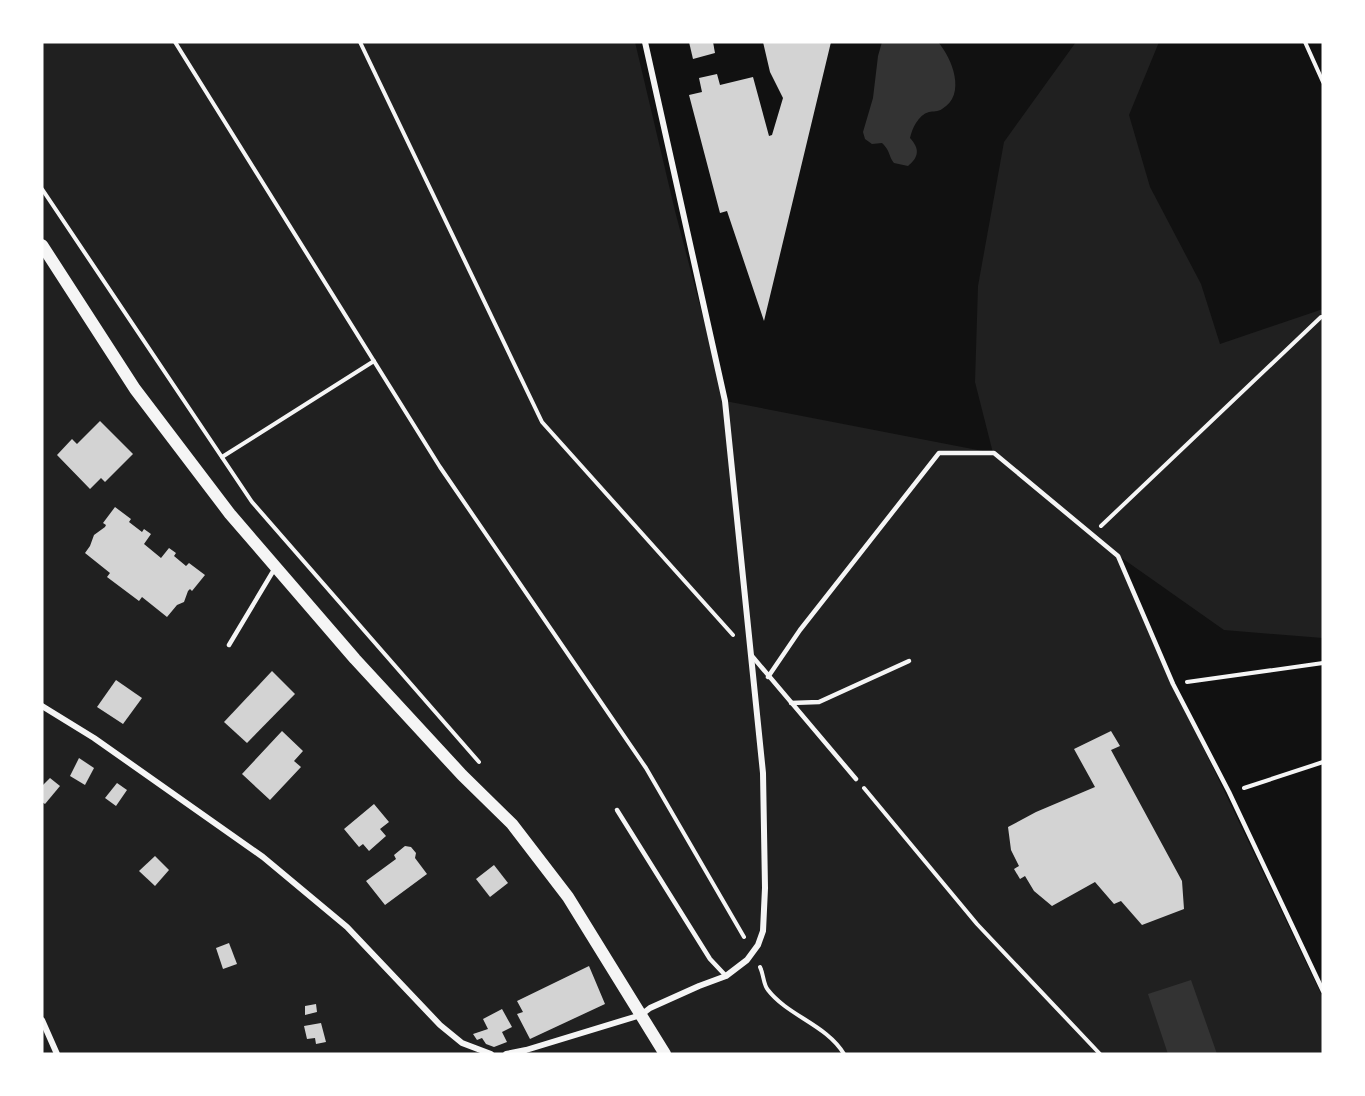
<svg xmlns="http://www.w3.org/2000/svg" width="1365" height="1096" font-family="'Playfair Display',serif">
<rect width="100%" height="100%" fill="#111"/>
<path fill="#202020" d="M42,42H635L675,211L725,401L993,453L975,382L978,286L1004,142L1076,42H1159L1129,115L1150,187L1201,284L1220,344L1323,309V638L1224,630L1119,556L1173,684L1323,998V1054H669L521,837L665,1054H42Z"/>
<g fill="#333">
<path d="M882,42H938C952,58 967,95 942,109C938,112 933,111 929,112C918,115 912,129 910,138C920,149 919,157 908,166L894,163C888,155 891,152 882,143L872,144L865,139L863,132L873,98L878,56Z"/>
<path d="M1191,980L1217,1054H1168L1148,994Z"/>
</g>
<g fill="#d3d3d3">
<path d="M689,42H713L715,53L693,59Z"/>
<path d="M763,42H831L764,321L727,211L720,213L689,95L702,92L699,78L717,74L720,85L753,77L769,136L772,135L783,98L770,72Z"/>
<path d="M100,421L133,454L105,482L101,478L90,489L57,455L72,439L77,444Z"/>
<path d="M115,507L131,519L129,522L142,532L144,529L151,534L144,544L161,558L169,548L176,553L174,556L186,566L189,563L205,575L192,591L190,589L188,591L184,602L177,605L167,617L142,597L139,601L107,577L110,573L85,553L90,546L94,535L105,527L106,525L103,523Z"/>
<path d="M272,671L295,694L247,743L224,722Z"/>
<path d="M116,680L142,698L123,724L97,707Z"/>
<path d="M282,731L303,751L294,761L301,767L270,800L242,774Z"/>
<path d="M1111,731L1120,746L1111,750L1182,881L1184,909L1142,925L1121,901L1114,904L1095,882L1052,906L1034,891L1025,876L1020,879L1014,869L1019,866L1011,850L1008,827L1036,812L1095,787L1074,749Z"/>
<path d="M79,758L94,768L85,785L70,776Z"/>
<path d="M50,778L60,786L45,804L42,802V786Z"/>
<path d="M117,783L127,790L116,806L105,798Z"/>
<path d="M374,804L389,822L380,829L386,836L369,851L363,844L359,847L344,829Z"/>
<path d="M405,846L411,847L416,853L415,858L427,874L385,905L366,881L396,859L394,855Z"/>
<path d="M155,856L169,870L155,886L139,871Z"/>
<path d="M494,865L508,883L490,897L476,879Z"/>
<path d="M229,943L237,964L223,969L216,948Z"/>
<path d="M589,966L605,1004L530,1039L517,1014L523,1012L517,1001Z"/>
<path d="M316,1004L317,1012L305,1015V1006Z"/>
<path d="M502,1009L512,1027L502,1032L507,1042L494,1047L486,1044L482,1038L477,1040L473,1034L488,1029L483,1019Z"/>
<path d="M321,1023L326,1042L316,1044L315,1038L307,1039L304,1026Z"/>
</g>
<g fill="none" stroke-linecap="round" stroke-linejoin="round">
<g stroke="#f5f5f5" stroke-width="4">
<path d="M175,42L440,467L646,768L744,937"/>
<path d="M360,42L542,422L733,635"/>
<path d="M1305,42L1323,82"/>
<path d="M42,189L252,502L479,762"/>
<path d="M222,457L374,361"/>
<path d="M1101,526L1321,317H1323"/>
<path d="M1187,682L1323,663"/>
<path d="M864,788L977,924L1100,1054"/>
<path d="M1244,788L1323,762"/>
<path d="M760,967C764,975 763,984 768,990C788,1016 827,1025 844,1054"/>
</g>
<g stroke="#f5f5f5" stroke-width="4.5">
<path d="M229,645L275,568"/>
<path d="M752,656L856,779"/>
<path d="M768,677L800,630L939,453H994L1118,556L1173,684L1229,792L1323,991"/>
<path d="M791,703L819,702L909,661"/>
<path d="M617,810L710,959L726,976"/>
</g>
<g stroke="#f5f5f5" stroke-width="6">
<path d="M42,706L94,738L263,857L347,927L440,1025L462,1043L491,1054"/>
<path d="M42,1020L57,1054"/>
<path d="M506,1054L526,1050L641,1015L650,1008L699,986L726,976L747,960L758,945L763,931L765,888L763,773L725,401L645,42"/>
</g>
<path stroke="#f5f5f5" stroke-width="12" d="M42,245L135,389L230,514L355,659L462,775L512,824L568,897L665,1054"/>
</g>
<rect width="1365" height="1096" fill="none" stroke="#ffffff" stroke-width="87"/>
</svg>
